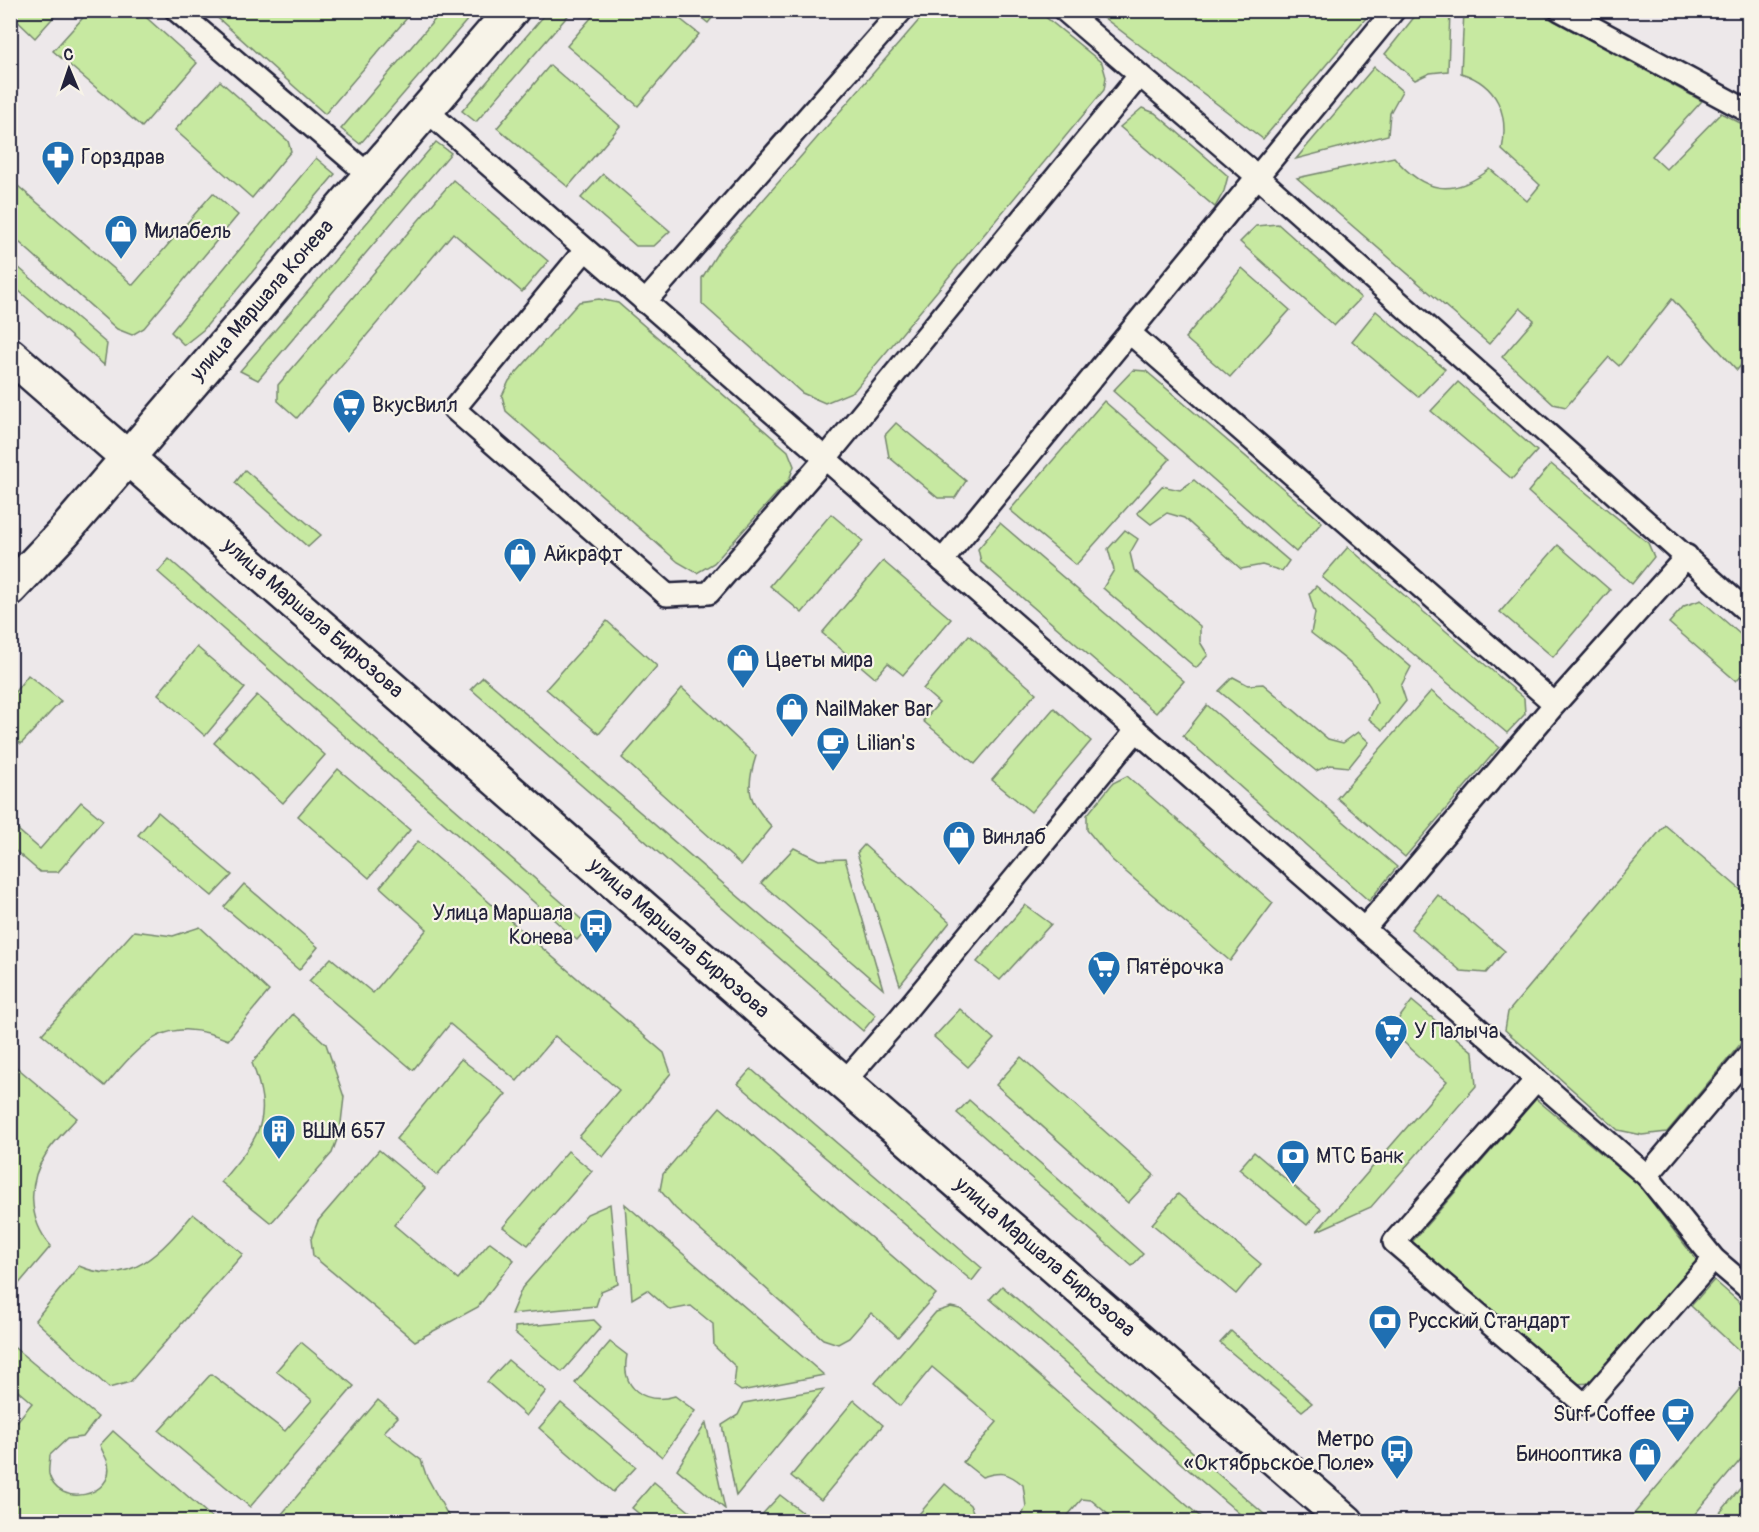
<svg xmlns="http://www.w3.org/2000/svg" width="1759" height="1532" font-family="Pangolin,sans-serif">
<rect width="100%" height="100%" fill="#ede8ea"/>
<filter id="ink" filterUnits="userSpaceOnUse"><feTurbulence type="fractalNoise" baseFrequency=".0167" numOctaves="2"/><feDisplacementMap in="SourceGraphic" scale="12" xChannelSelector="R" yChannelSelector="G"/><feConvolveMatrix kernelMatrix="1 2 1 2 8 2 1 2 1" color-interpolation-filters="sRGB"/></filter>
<g filter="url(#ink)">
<g fill="#c7e9a1" stroke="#74866e" stroke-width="1.5">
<path d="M11,10H59V11L35,38L11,15Z"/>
<path d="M90,10L139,11L197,63L142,127L53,51Z"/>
<path d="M210,11H413L325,114Z"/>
<path d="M442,11H475L360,144L341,129Z"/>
<path d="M548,11H572L476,122L462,111Z"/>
<path d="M597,11H670L699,34L638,106L567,46Z"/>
<path d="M693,11H718L708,23Z"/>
<path d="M927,11H1038L1102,63L1106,77L1104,90L854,391L825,403L802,393L702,304V278L718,252Z"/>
<path d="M1095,11H1372L1263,139Z"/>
<path d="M1419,11H1450L1448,71L1430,73L1415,80L1385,54Z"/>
<path d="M1464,11H1536L1702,101L1652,156L1666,169L1721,113L1748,127V357L1737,370L1672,299L1619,366L1609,357L1566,407L1553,404L1502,357L1534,320L1520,308L1489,344L1297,178L1394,157C1424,193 1453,198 1490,169L1527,201L1540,185L1502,150C1509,114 1498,85 1461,73Z"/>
<path d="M550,65L620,126L568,187L497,128Z"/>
<path d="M1374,67L1402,91L1390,113L1388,135L1296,159Z"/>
<path d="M220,81L288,141L291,151L252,198L175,130Z"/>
<path d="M1142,108L1155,113L1228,176L1224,191L1215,207L1120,127Z"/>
<path d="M436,142L451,153L258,380L240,371Z"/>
<path d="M316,158L335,174L203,330L184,345L171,332Z"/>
<path d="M603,174L670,231L654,246H636L581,198Z"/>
<path d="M11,180L133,285L213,193L238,215L144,328L132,335L117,329L11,235Z"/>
<path d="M453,180L548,261L522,292L453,233L297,418L278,401V385Z"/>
<path d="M1278,224L1361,298L1334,326L1240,242L1256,226Z"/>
<path d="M11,261L107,344L104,365L11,284Z"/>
<path d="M1242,268L1290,310L1230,377L1185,338Z"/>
<path d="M599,299L618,303L788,451L794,466L789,480L714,563L697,573L678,562L506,411L502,396L509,381L579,302Z"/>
<path d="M1376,311L1445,369L1418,397L1352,341Z"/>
<path d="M1133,370L1146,371L1322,522L1296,552L1113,391Z"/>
<path d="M1458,382L1537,451L1512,479L1431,411Z"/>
<path d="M1104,401L1170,459L1076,565L1010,510Z"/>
<path d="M896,423L966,481L955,498H938L889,457L885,435Z"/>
<path d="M1551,464L1648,543L1654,557L1632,584L1528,492Z"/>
<path d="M245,470L321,535L308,547L235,483Z"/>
<path d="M1194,480L1289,561L1282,571L1262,565L1241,569L1184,518L1167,513L1151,524L1137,513L1162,486L1180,490Z"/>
<path d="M831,514L863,541L802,613L770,586Z"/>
<path d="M1000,523L1184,681L1156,713L981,562L978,549Z"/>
<path d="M1125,530L1138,539L1130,553L1134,570L1200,626V642L1208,655L1196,668L1103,588L1114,570L1108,549Z"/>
<path d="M1558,545L1610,590L1553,657L1500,612Z"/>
<path d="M1348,547L1524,698L1525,714L1507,733L1322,577Z"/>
<path d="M169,559L589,926L577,940L158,572Z"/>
<path d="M883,561L951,619L903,675L888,663L875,678L822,633Z"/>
<path d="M1316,586L1411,667L1401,686L1406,701L1383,730L1369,719L1377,703C1369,671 1336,653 1311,633L1315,613L1309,594Z"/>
<path d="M1701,600L1748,641V668L1736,681L1669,623L1684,606Z"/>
<path d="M607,621L657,666L599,734L546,689Z"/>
<path d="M969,635L1036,693L975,764L923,721L939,703L923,689Z"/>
<path d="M197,647L245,688L205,736L158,694Z"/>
<path d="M28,675L61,701L21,744L11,736V697Z"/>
<path d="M483,677L876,1015L863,1031L471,689Z"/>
<path d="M1233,677L1248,685L1263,684L1328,739L1343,743L1358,732L1369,742L1349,767L1330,765L1316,771L1219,691Z"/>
<path d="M682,688L756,756C745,790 748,801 772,827L741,865L622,758Z"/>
<path d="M1431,691L1499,747L1405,857L1337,798Z"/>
<path d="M257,695L325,755L283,803L214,743Z"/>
<path d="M1207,705L1397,867L1369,901L1183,736Z"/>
<path d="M1054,708L1091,741L1031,812L992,780Z"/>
<path d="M338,769L410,830L369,878L298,816Z"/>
<path d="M1127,776L1273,903L1230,961L1112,860L1087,830V815L1113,783Z"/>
<path d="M81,802L103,820L58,872H40L11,847V824L40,849Z"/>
<path d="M158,812L232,875L212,896L138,835Z"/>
<path d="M1665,825L1748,896V1035L1667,1132L1642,1135L1618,1130L1505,1030L1508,1012Z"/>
<path d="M418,841L664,1053L671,1073L603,1157L579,1137L619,1090L555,1036L517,1081L450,1024L413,1070L309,981L331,958L373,993L427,929L380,887Z"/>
<path d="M864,845L950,922L900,985L857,853Z"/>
<path d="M794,848L819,860L845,859L883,989L761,883Z"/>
<path d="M244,884L318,947L299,970L224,907Z"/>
<path d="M1438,895L1505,951L1486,973L1461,971L1411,929Z"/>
<path d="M1025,905L1051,924L1000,980L977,962Z"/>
<path d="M200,927L269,991L228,1040C167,1014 142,1041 105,1086L42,1034L134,931L173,936Z"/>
<path d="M1412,1001L1473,1052L1476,1086L1371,1207L1317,1231L1447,1081L1390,1030Z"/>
<path d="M960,1009L994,1039L968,1067L934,1037Z"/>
<path d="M293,1014L326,1044L344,1097L340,1131L332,1153L271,1223L221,1182C258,1137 275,1122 252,1063Z"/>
<path d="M1021,1057L1154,1175L1128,1203L996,1085Z"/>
<path d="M461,1059L506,1094L437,1175L396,1139Z"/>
<path d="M14,1065L77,1118C67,1129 54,1141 46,1154C27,1182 28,1220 51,1246L11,1293L10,1069Z"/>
<path d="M751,1069L982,1268L972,1281L738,1084Z"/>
<path d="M1536,1099L1639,1185L1698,1262L1593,1383L1574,1384L1412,1242Z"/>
<path d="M969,1100L1143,1254L1132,1266L957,1113Z"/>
<path d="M720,1107L936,1294L898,1337L871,1313L849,1338L838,1344L823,1339L675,1208L660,1190L663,1174Z"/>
<path d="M379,1150L425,1188L394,1225L458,1279L490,1242L514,1260L478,1307L415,1341L313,1256L311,1239L318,1221Z"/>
<path d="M568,1151L592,1171L528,1245L503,1227Z"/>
<path d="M1254,1152L1321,1209L1307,1225L1239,1169Z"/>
<path d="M1178,1194L1261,1264L1236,1294L1152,1224Z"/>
<path d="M610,1204L618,1284L601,1291L596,1306L511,1314L522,1288L587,1214Z"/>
<path d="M625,1204L824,1375L741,1391L734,1386L736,1367L714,1346L713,1324L691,1306L670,1310L647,1290L632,1299Z"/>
<path d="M193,1214L243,1254L130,1382L109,1388L35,1320L79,1266C131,1289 163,1250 193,1214Z"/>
<path d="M1714,1280L1748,1310V1359L1691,1306Z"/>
<path d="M1002,1286L1272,1521H1248L990,1299Z"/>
<path d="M951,1307L960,1309L974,1319L1205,1521H1116L1091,1500L1082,1499L1063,1521H1016L1026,1507L1023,1485C1008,1472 1001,1471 982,1477L963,1462L997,1422L932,1367L900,1406L875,1383L936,1312Z"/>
<path d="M594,1320L601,1327L562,1372L515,1333V1327Z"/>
<path d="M1231,1331L1312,1403L1302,1411L1220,1343Z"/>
<path d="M301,1342L354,1386L250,1507L159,1431L211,1374L285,1431L312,1400L276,1371Z"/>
<path d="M610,1342L627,1355C620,1388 644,1405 675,1396L695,1411L662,1457L575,1383Z"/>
<path d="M10,1344L98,1417L83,1437L67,1439L50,1455C50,1461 48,1469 49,1474C57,1509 116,1497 108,1463C106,1457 102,1451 100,1445L113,1431L216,1521H161L155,1516L150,1522L11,1521V1429L32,1403L11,1385Z"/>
<path d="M508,1360L546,1391L526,1416L487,1382Z"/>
<path d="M1748,1379V1451L1689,1521H1628Z"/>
<path d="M824,1389L736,1496L722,1425L738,1415L744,1403Z"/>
<path d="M378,1400L398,1417L384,1432L421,1460L426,1475L451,1521H276Z"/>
<path d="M854,1400L883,1425L821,1500L791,1476Z"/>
<path d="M561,1403L636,1467L613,1492L539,1428Z"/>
<path d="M706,1423L725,1509L677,1469Z"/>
<path d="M1748,1479V1505L1735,1521H1713Z"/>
<path d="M654,1482L701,1521H648L632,1508Z"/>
<path d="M945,1484L970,1505L975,1516L970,1521H913Z"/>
<path d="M780,1495L807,1516L803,1521H756Z"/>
</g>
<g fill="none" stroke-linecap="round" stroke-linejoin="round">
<defs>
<g id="lane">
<path d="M176,10L369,175"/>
<path d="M1064,10L1258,177L1748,612"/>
<path d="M1560,10L1748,111"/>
<path d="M426,110L1647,1176L1714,1259L1748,1288"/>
<path d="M585,250L454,409L667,595L709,593L825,459L1139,76"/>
<path d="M645,302L902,10"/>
<path d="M1130,333L1555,704"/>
<path d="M942,561L1394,10"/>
<path d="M1364,929L1555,704L1687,556"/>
<path d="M1536,1080L1394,1242L1585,1405L1714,1259"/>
<path d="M844,1082L899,1019L1136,731"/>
<path d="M1647,1176L1748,1056"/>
</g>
<g id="secondary">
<path d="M10,355L1347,1522"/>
<path d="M10,589L64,532L512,10"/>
</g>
</defs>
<use href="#lane" stroke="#22223b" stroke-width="26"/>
<use href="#secondary" stroke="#22223b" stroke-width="38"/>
<use href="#lane" stroke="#f7f3e8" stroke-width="21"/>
<use href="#secondary" stroke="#f7f3e8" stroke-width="33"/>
</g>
</g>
<defs>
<symbol id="pharmacy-pin" viewBox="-11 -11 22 30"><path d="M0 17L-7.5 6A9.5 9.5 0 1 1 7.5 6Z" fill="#1f6fb2" stroke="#f7f3e8"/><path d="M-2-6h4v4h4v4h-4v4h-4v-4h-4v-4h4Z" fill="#fff"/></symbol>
<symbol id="shop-pin" viewBox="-11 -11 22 30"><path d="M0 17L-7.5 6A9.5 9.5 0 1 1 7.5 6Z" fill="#1f6fb2" stroke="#f7f3e8"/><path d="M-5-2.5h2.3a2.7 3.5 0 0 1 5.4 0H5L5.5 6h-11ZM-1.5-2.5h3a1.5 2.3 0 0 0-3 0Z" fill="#fff"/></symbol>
<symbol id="supermarket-pin" viewBox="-11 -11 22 30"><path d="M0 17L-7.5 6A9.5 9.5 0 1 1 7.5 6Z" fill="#1f6fb2" stroke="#f7f3e8"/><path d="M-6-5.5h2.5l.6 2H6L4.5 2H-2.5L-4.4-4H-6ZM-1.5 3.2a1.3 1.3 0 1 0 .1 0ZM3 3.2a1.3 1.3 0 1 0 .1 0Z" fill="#fff"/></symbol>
<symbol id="cafe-pin" viewBox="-11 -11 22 30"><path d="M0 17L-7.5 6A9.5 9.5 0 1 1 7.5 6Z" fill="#1f6fb2" stroke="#f7f3e8"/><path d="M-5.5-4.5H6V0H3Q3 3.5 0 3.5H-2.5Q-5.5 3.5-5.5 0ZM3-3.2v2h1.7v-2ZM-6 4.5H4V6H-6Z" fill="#fff"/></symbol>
<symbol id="bus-pin" viewBox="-11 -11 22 30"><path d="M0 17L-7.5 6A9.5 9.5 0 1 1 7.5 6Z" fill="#1f6fb2" stroke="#f7f3e8"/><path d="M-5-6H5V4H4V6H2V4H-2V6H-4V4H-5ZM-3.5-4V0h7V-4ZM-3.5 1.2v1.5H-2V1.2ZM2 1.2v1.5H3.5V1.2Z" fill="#fff"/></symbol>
<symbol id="building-pin" viewBox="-11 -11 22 30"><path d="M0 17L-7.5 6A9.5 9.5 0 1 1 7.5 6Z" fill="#1f6fb2" stroke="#f7f3e8"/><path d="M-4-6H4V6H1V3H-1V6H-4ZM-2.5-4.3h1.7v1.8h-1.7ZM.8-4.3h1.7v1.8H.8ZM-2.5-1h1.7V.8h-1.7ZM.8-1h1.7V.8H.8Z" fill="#fff"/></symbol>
<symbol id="bank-pin" viewBox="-11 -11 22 30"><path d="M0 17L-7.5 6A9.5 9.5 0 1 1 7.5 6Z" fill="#1f6fb2" stroke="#f7f3e8"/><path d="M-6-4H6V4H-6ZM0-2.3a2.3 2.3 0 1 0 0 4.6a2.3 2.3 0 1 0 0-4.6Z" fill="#fff"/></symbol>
</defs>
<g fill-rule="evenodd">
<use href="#pharmacy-pin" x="39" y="138" width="38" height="52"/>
<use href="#shop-pin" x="102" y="212" width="38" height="52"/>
<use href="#supermarket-pin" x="330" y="386" width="38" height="52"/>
<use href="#shop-pin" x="501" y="535" width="38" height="52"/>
<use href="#shop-pin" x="724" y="641" width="38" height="52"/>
<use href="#shop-pin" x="773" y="690" width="38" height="52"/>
<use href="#cafe-pin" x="814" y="724" width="38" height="52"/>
<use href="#shop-pin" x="940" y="818" width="38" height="52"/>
<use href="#bus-pin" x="577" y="906" width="38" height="52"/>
<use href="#supermarket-pin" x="1085" y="948" width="38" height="52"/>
<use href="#supermarket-pin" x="1372" y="1012" width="38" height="52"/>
<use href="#building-pin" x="260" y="1112" width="38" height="52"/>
<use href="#bank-pin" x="1274" y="1137" width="38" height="52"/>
<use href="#bank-pin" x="1366" y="1302" width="38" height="52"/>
<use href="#cafe-pin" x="1659" y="1395" width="38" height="52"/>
<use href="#bus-pin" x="1378" y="1432" width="38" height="52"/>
<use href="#shop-pin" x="1626" y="1435" width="38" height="52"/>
</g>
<g text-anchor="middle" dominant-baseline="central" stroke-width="4.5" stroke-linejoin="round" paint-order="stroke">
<g font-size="21" fill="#22223b" stroke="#f7f3e8" text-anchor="start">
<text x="81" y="157">Горздрав</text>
<text x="144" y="231">Милабель</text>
<text x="372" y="405">ВкусВилл</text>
<text x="543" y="554">Айкрафт</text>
<text x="766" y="660">Цветы мира</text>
<text x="815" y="709">NailMaker Bar</text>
<text x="856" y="743">Lilian's</text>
<text x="982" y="837">Винлаб</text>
<text x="573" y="913" text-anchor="end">Улица Маршала<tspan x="573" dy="24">Конева</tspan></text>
<text x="1127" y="967">Пятёрочка</text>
<text x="1414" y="1031">У Палыча</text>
<text x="302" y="1131">ВШM 657</text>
<text x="1316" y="1156">МТС Банк</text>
<text x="1408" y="1321">Русский Стандарт</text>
<text x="1655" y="1414" text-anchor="end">Surf Coffee</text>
<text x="1374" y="1439" text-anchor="end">Метро<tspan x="1374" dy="24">«Октябрьское Поле»</tspan></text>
<text x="1622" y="1454" text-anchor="end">Бинооптика</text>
</g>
<g font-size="21" fill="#22223b" stroke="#f7f3e8">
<text transform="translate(262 300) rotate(-49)">улица Маршала Конева</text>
<text transform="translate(313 618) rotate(41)">улица Маршала Бирюзова</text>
<text transform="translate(679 938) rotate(41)">улица Маршала Бирюзова</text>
<text transform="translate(1045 1257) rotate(41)">улица Маршала Бирюзова</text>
</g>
</g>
<rect width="1759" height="1532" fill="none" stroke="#f7f3e8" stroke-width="36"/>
<rect x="18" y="18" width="1723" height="1496" fill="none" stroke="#22223b" stroke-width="2" filter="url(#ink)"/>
<g transform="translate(69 69) rotate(358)" stroke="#f7f3e8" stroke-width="4.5" paint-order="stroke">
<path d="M0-4.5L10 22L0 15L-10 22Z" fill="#22223b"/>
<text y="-9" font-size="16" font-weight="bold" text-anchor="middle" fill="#22223b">С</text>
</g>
</svg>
